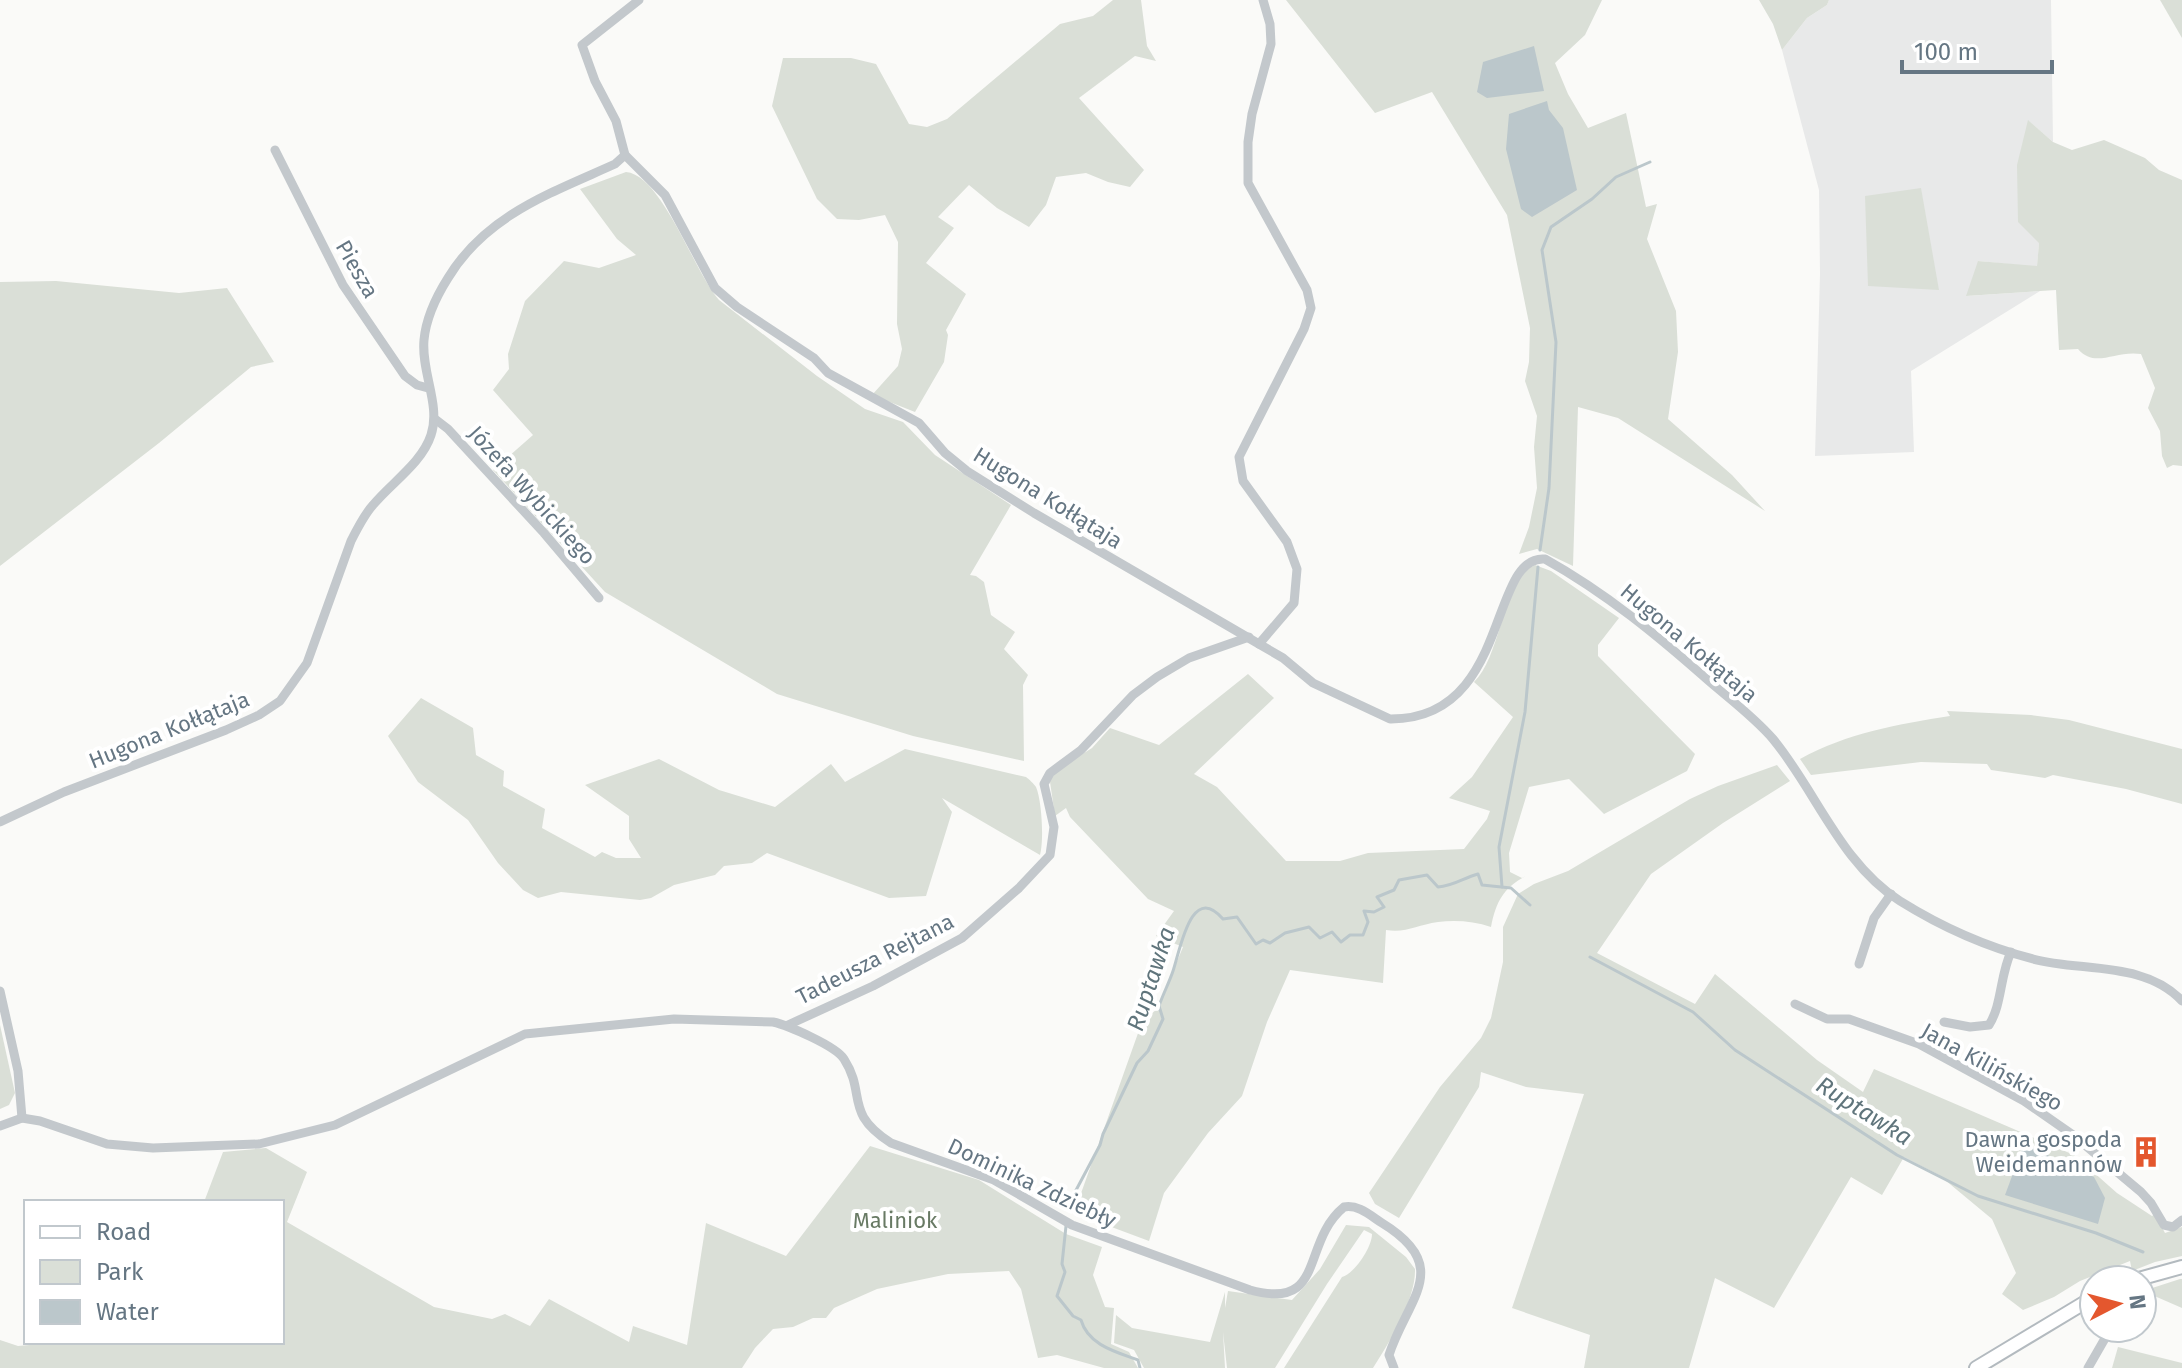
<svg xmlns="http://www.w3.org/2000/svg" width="2182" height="1368" font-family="'Fira Sans',sans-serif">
<rect width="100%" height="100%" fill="#fafaf8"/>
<path fill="#e8e9e9" d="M1829,0H2051L2053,142L2029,121L2039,243L2037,267L1979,261L1967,296L2040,291L1911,371L1914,452L1815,456L1820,274L1819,190L1782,50L1807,18L1827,5Z"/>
<g fill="#dadfd7">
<path d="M1113,0H1141L1147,46L1156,61L1135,56L1079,98L1144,170L1130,187L1108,182L1086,173L1056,177L1046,205L1029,227L997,208L969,185L938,217L954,228L926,263L966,294L946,330L948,335L944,362L915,412L872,395L898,366L902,349L897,324L898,242L885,215L859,220L837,219L817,199L772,106L783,58H851L876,64L909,124L927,127L947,119L1060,24L1093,16Z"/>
<path d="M1286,0H1602L1585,35L1555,63L1568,94L1588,128L1626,113L1646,207L1657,204L1647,239L1676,311L1678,352L1668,419L1732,475L1765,511L1618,418L1578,407L1573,566L1537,549L1519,554L1529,527L1537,488L1534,447L1537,416L1525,381L1529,362L1530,328L1507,215L1432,92L1375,113Z"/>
<path d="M1759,0H1829L1827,5L1807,18L1782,50L1773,24Z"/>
<path d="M2160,0H2182V38Z"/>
<path d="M2028,120L2053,142L2072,150L2104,140L2145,158L2159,170L2182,180V466L2173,465L2167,468L2162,456L2160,431L2148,408L2155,388L2141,354C2115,350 2095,369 2078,349L2059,350L2056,290L1966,296L1978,261L2037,266L2039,243L2018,222L2017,165Z"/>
<path d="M626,172C662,175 694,272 719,300L817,376L865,409L903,422L935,455L1011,505L970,575L976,576L984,582L991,615L1015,632L1004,649L1028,675L1023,685L1024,761L913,736L777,694L605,592L493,470L533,435L493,390L509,369L508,354L525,301L564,261L599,268L636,255L617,239L580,189Z"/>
<path d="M1921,188L1939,290L1868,286L1865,196Z"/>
<path d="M56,281L179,293L227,288L274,362L251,367L159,443L0,566V282Z"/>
<path d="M1535,565L1551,571L1619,618L1598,645V656L1695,754L1687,771L1604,814L1569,779L1529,787L1509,853L1510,872L1522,878L1526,876C1503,888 1496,902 1491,927C1474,921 1455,920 1438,922C1417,925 1407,933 1386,930L1383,983L1290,970L1267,1022L1242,1096L1208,1133L1164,1193L1149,1241L1074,1213L1142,1022L1157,1009L1183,947L1156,936L1174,911L1148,899L1070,817L1066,808L1055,816L1049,775L1092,748L1110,728L1159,745L1248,674L1274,698L1194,774L1217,787L1286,861H1340L1368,853L1464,849L1487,819L1490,811L1449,798L1472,777L1513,717L1474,682C1502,655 1502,579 1535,565Z"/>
<path d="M421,698L473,728L476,755L504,771L503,786L545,809L542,828L595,857L602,852L616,858H641L629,839V816L585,785L659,759L719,790L775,807L831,764L845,782L905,749L1026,777C1029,779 1034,784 1036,787C1042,801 1044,841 1040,855L942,798L952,812L926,896L889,898L767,853L752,863L724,866L715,875L674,885L651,898L640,900L561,892L538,898L523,890L498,863L468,820L418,782L388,736Z"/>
<path d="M1947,711L2031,715L2069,720L2182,749V804L2126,789L2053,775L2045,778L1991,770L1987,764L1921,762L1811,775L1800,759C1847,733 1899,724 1950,716Z"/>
<path d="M1777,765L1790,781L1723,823L1651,874L1597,953L1695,1004L1715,974L1817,1060L1863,1092L1874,1069L2074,1155L2117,1193L2152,1216L2155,1214L2165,1233L2182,1227V1256L2155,1262L2132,1271L2130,1261L2080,1281L2054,1297L2023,1310L2002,1294L2016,1273L1992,1219L1939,1175L1904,1157L1882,1195L1851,1177L1774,1308L1715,1278L1689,1368H1584L1590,1335L1512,1308L1584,1094L1526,1087L1481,1072L1479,1087L1399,1218L1375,1204L1369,1193L1440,1087L1481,1038L1491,1018L1503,962V927L1518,894L1534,884L1568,871L1690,799L1718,786Z"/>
<path d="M0,1025L15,1093L9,1105L0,1109Z"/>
<path d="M870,1146L979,1180L1066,1234L1102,1247L1093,1275L1105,1307L1114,1308L1111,1344L1129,1352L1138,1368H1104L1057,1355L1038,1358L1021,1289L1009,1271L948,1274L877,1289L834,1308L826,1318H813L793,1327L773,1329L755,1348L742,1368H0V1340L18,1346L63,1342H282V1202H204L223,1152L266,1148L307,1172L287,1222L434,1307L492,1319L505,1314L530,1326L549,1299L629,1342L633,1326L687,1345L706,1223L786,1256Z"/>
<path d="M1346,1225L1369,1227L1406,1257L1415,1269C1416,1299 1389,1343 1373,1368H1284L1342,1277C1355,1273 1372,1247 1372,1234L1364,1230L1327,1284L1275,1368H1227L1223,1332L1225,1368H1144L1134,1350L1114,1343L1116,1315L1132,1328L1210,1342L1225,1292V1308L1228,1291L1292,1300L1320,1269Z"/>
<path d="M2182,1279V1308L2143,1291L2180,1279Z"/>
<path d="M2118,1347L2182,1363V1368H2112Z"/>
</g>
<g fill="#bbc7cb">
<path d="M1534,46L1544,91L1487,98L1477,92L1483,62Z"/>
<path d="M1547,101L1549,110L1563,128L1577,190L1532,217L1521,209L1506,149L1509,114Z"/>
<path d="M2024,1144L2094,1177L2105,1198L2098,1224L2005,1195Z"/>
</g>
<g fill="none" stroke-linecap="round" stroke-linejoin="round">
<g stroke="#bbc7cb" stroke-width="3">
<path d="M1540,550L1549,488L1556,342L1542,250L1551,227L1592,199L1616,177L1650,162"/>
<path d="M1502,887L1499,847L1525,712L1538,567"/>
<path d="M1590,957L1693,1012L1735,1050L1897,1155L1978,1196L2096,1233L2143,1252"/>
<path d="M1074,1194L1100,1145L1103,1134L1137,1063L1148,1051L1163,1019L1159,1006C1163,994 1169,983 1173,971C1180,951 1191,881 1223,919L1237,917L1256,944L1263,940L1270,943L1285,933L1309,927L1320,938L1332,932L1341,942L1350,935H1363L1368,922L1364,911L1374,912L1384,907L1377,897L1394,890L1399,880L1427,875L1438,887C1454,886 1463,878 1478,874L1482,885L1511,888L1530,905"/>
<path d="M1066,1226L1062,1264L1065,1272L1057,1296L1073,1316L1081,1320C1088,1345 1116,1352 1138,1360L1140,1368"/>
</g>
<defs>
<g id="secondary">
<path d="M2135,1280L2182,1267"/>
<path d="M1976,1368L2094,1297"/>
</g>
</defs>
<use href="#secondary" stroke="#b3babf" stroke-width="16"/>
<g stroke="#c3c8cc" stroke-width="9">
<path d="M275,150L343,285L405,376L417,385L428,388"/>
<path d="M625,155L665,195L715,288L737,307L814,358L828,373L919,423L945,453L967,471L1034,513L1259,644L1283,658L1313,683L1390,719C1511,720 1488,554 1545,559C1606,593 1658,636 1710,682C1731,700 1755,718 1773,739C1816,791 1841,864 1900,901C1940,926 1987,947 2033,959C2082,972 2145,961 2182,1001"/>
<path d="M625,155L616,121L595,81L582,45L639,0"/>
<path d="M435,419L448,429L544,533L599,598"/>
<path d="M1259,644L1294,603L1297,569L1287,542L1243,481L1239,457L1304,329L1311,308L1307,290L1248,183V142L1252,114L1271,44L1270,24L1263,0"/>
<path d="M0,822L64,792L226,730L259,715L280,701L307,663L351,541C357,529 364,515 373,505C391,483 422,463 431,435C441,405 421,372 424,340C426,318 436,297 448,278C486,215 551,193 615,164L625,155"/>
<path d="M1859,964L1874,918L1891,894"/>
<path d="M0,991L18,1071L22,1118"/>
<path d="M1795,1004L1827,1019H1849L1919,1044L2024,1101L2073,1135L2141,1192L2151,1203L2164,1225L2173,1227L2182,1220"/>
<path d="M1944,1022L1970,1027L1989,1025C2002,1005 2000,975 2011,952"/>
<path d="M788,1025L873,986L962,938L1019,888L1050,855L1054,827L1044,784L1050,773L1081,750L1133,695L1157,677L1189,658L1249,637"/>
<path d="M0,1126L22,1118L40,1121L107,1144L153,1148L259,1144L335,1125L525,1034L674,1019L773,1022C787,1025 836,1046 844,1059C867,1095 843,1112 891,1143L994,1180L1072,1225L1250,1290C1327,1311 1300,1243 1344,1207C1358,1204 1371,1216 1382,1223C1454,1267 1407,1299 1389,1355L1394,1368"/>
<path d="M2088,1368L2111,1328"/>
</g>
<use href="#secondary" stroke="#fff" stroke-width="12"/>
</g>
<defs>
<symbol id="building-bare" viewBox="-9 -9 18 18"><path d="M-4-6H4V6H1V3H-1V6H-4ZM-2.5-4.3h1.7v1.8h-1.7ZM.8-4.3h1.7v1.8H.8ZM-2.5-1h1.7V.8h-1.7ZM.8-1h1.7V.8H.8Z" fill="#e4572e" stroke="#fff" stroke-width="2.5" paint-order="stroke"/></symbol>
</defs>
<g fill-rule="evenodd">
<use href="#building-bare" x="2124" y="1130" width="44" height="44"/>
</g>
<g text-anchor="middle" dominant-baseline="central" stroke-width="8" stroke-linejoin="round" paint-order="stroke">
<g font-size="22" fill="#657683" stroke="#fff">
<text transform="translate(357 269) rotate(60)">Piesza</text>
<text transform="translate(532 495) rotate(48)">Józefa Wybickiego</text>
<text transform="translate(1048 498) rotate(32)">Hugona Kołłątaja</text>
<text transform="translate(1689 643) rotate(40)">Hugona Kołłątaja</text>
<text transform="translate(169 730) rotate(-22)">Hugona Kołłątaja</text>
<text transform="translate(875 959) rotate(-27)">Tadeusza Rejtana</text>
<text transform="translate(1992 1067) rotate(29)">Jana Kilińskiego</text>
<text transform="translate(1032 1183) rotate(25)">Dominika Zdziebły</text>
</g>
<g font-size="22" fill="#657683" stroke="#fff" text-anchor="end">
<text x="2122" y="1139">Dawna gospoda<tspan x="2122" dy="25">Weidemannów</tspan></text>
</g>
<g font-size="22" fill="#687a64" stroke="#fff">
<text x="895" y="1220">Maliniok</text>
</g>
<g font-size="24" font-style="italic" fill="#60757c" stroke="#fff">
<text transform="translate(1151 979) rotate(-72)">Ruptawka</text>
<text transform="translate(1864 1111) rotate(32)">Ruptawka</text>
</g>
</g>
<rect x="24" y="1200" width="260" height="144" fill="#ffffff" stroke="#c1c8cd" stroke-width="2"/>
<rect x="40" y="1226" width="40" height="12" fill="#ffffff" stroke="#c1c8cd" stroke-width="2"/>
<text x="96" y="1240" font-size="24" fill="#657683">Road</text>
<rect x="40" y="1260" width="40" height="24" fill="#dadfd7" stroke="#c1c8cd" stroke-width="2"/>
<text x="96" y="1280" font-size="24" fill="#657683">Park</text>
<rect x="40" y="1300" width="40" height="24" fill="#bbc7cb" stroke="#c1c8cd" stroke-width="2"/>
<text x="96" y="1320" font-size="24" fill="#657683">Water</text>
<g transform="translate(2118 1304) rotate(84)"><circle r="38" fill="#ffffff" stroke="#c1c8cd" stroke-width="2"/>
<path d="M0-6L14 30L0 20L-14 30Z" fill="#e4572e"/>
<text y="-12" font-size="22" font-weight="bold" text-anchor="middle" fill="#657683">N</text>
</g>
<path d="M1902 60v12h150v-12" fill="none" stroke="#657683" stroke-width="4"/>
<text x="1914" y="60" font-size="24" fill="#657683" stroke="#ffffff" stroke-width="6" paint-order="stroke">100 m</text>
</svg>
